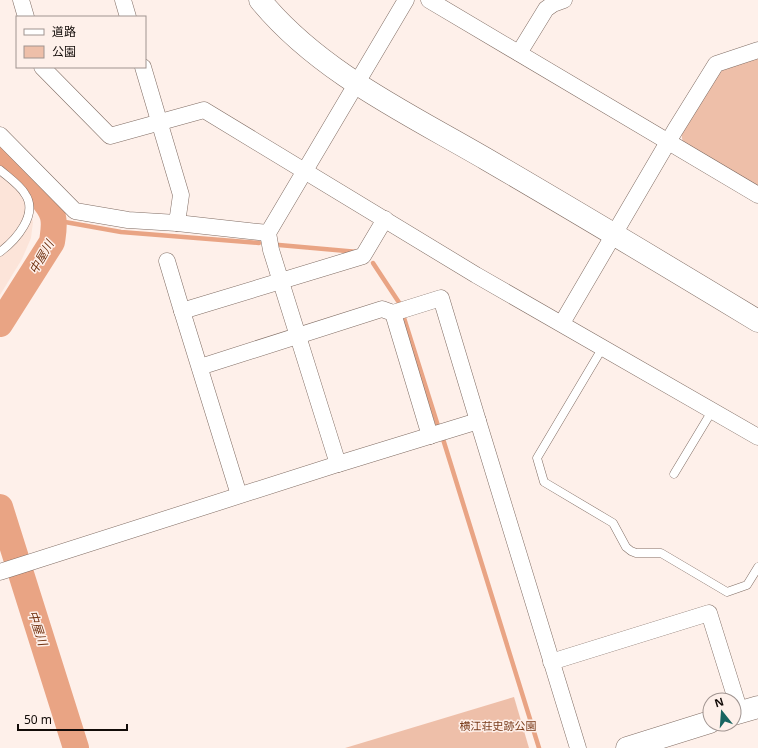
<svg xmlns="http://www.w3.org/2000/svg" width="758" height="748" font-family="'Noto Sans','Noto Sans JP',sans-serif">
<rect width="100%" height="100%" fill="#fef0ea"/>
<path fill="#fce4d9" d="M0,171L25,197L33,222L31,238L22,259L0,295Z"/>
<g fill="#eebfa9">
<path d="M758,54V186L683,143L681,133L715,72Z"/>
<path d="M514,697L529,748H345Z"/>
</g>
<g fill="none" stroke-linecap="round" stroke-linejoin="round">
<g stroke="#e9a484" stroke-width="4.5">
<path d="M54,218L57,219"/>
<path d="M65,222L121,232L259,243"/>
<path d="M279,245L358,252"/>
<path d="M373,263L400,304"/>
<path d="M404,318L438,426"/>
<path d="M443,439L539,748"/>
</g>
<g stroke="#e9a484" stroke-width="26">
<path d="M0,155C14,170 49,199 53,217C55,225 53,234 52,242L0,324"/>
<path d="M0,507L76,748"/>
</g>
<defs>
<g id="lane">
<path d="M0,170C8,177 20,185 25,194C39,214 16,240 0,252"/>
<path d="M603,347L537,458L544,482L613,523L626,547L631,551L636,553H661L727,592L747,585L758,567"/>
<path d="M674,474L712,411"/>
</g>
<g id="street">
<path d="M21,0L26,17"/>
<path d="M123,0L128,17"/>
<path d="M429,0L758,195"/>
<path d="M519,53L546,9L553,4L564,0"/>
<path d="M42,67L110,136L204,110L476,275L758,437"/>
<path d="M0,135L75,211L128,220L177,223L181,195L143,67"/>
<path d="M177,223L268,233"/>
<path d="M167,261L182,311"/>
<path d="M393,313L430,436"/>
<path d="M562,323L675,130L716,64L758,50"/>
<path d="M200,367L382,309L393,313L441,298L478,421L338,464"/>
<path d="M478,421L578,748"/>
<path d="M239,495L182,311L363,256L385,219"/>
<path d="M0,572L338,464L271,250L268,233L406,0"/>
<path d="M551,662L709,613L740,712"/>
</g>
<g id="secondary">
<path d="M260,0C319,72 407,113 486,159C577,212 667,266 758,321"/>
<path d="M734,714L758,707"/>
<path d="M627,748L710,722"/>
</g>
</defs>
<use href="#lane" stroke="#806d64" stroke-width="9"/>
<use href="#street" stroke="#806d64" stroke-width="17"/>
<use href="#secondary" stroke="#806d64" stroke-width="23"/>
<use href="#lane" stroke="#fff" stroke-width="8"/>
<use href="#street" stroke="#fff" stroke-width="16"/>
<use href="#secondary" stroke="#fff" stroke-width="22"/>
</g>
<g text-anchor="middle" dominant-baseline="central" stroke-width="3" stroke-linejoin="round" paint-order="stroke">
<g font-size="11" fill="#783918" stroke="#fef0ea">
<text x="498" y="725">横江荘史跡公園</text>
</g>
<g font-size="12" font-style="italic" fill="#723312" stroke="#fef0ea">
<text transform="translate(41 257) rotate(-60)">中屋川</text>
<text transform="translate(38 628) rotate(72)">中屋川</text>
</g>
</g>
<rect x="16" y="16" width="130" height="52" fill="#fef0ea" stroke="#a09490"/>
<rect x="24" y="29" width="20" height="6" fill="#ffffff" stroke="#a09490"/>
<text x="52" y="36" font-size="12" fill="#120b08">道路</text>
<rect x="24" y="46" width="20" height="12" fill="#eebfa9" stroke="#a09490"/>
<text x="52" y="56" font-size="12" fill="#120b08">公園</text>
<g transform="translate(722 712) rotate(343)"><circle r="19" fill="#fef0ea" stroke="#a09490"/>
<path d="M0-3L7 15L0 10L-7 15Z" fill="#196561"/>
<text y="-6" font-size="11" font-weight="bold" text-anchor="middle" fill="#120b08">N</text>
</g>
<path d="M18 724v6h109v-6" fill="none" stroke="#120b08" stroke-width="2"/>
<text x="24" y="724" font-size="12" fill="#120b08" stroke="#fef0ea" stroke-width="3" paint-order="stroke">50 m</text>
</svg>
